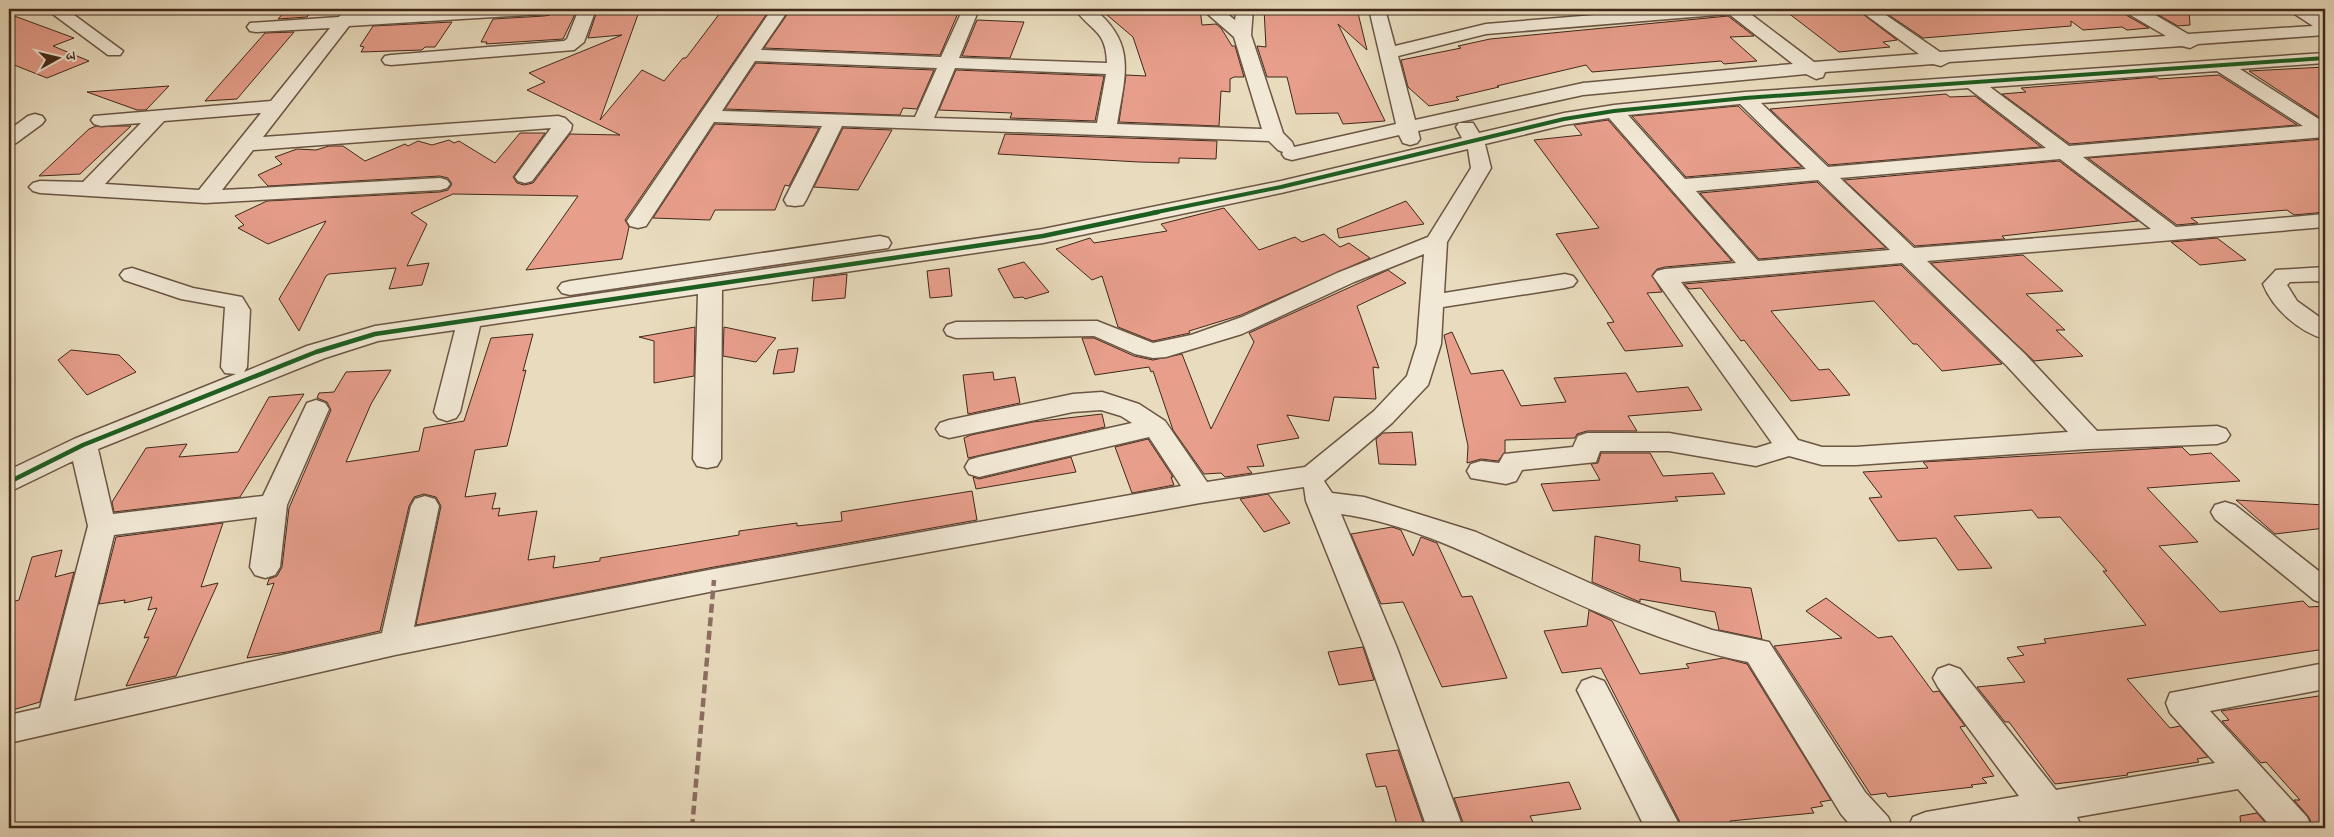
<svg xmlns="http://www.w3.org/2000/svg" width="2334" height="837" font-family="Vollkorn,'Noto Serif Devanagari',serif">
<rect width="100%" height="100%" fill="#e9dcbe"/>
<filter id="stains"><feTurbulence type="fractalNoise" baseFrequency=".004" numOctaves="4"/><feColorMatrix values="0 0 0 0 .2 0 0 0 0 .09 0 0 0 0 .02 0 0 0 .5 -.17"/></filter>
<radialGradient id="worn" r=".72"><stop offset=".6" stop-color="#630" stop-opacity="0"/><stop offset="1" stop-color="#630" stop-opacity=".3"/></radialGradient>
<g fill="#e79e8b" stroke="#41281a">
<path d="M287,9H314L307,17L278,19Z"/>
<path d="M613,9H640L600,120L642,70L664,81L683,58H686L723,9H770L625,220L629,227L622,259L526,270L578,196L453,194L411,213L427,224L407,266L429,263L422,285L389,289L396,268L329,274L326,276L299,331L279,299L326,221L268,244L238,228L244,225L235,216L267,201L440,192L448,190L452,184L448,178L440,176L268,186L258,175L282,164L275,157L297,149L316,150L329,146H343L365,161L405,144L408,146L418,141L432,145L449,140L454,143L459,141L495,163L520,133H545L513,177L517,183L524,185L533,183L570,134L620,135L527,90L545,82L529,73L622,35L588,38L597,11Z"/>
<path d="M791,9L864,11L865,9L958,13L940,55L764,48Z"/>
<path d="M1100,9H1200L1202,25L1216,24L1221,28L1232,46H1235L1244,77H1234L1230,79V92L1221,91L1219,126L1119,122L1126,75L1146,76L1133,37Z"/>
<path d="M1264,9H1357L1367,50L1338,24L1385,121L1343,124L1338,113L1296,114L1287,77H1267L1257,46L1266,47Z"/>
<path d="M1783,9H1856L1897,40L1883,42L1890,47L1839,52Z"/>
<path d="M1880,9H2123L2126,15L2149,28L2127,30L2122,27L2083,30L2071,21V26L1923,38Z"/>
<path d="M2148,9H2189L2190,25L2178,26Z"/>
<path d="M554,10L576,12L563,39L486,44L487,42H481L493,19L544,16L550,15Z"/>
<path d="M9,14L74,38L53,46L89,61L47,78L9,63Z"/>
<path d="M1728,16L1754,36L1730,37L1757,61L1724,64L1721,61L1592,72L1586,65L1497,86L1499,87L1456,97L1459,100L1429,106L1408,87L1401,60L1461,48L1458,46L1490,39Z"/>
<path d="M977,20L1024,22L1010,58L962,56Z"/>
<path d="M452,22L435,47H425L422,50L361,52L364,47L360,46L373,26Z"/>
<path d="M294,32L237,99L205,101L265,33Z"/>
<path d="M756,63L934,70L917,109L903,108L900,115L725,109Z"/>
<path d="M2325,67V121L2249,71Z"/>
<path d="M956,70L1104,76L1095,121L1010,118L1012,113L939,110Z"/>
<path d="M2219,75L2297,125L2070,144L2002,94L2026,92L2021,88L2156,77L2159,79Z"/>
<path d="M169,86L146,110H137L87,92Z"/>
<path d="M1946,94L1950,97L1975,96L2041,147L1829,165L1770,109Z"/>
<path d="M1738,106L1802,167L1686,177L1632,116Z"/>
<path d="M1608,120L1732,261L1665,267L1657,269L1652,275L1662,292L1647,293L1683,346L1625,351L1607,323L1614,322L1556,234L1599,228L1534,140L1582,135L1574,125Z"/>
<path d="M715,124L819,128L789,186L785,185L775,210H715L710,220L653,218Z"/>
<path d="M96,126H131L80,174L39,176L89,129Z"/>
<path d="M843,128L892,130L858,190L814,187Z"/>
<path d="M1005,134L1217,141L1216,159L1179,158V163L1139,162L998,154Z"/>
<path d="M2325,139V212L2294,215L2287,210L2191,218L2198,223L2177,225L2088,158Z"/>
<path d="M2059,161L2138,221L2002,236L2005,239L1915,246L1844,180Z"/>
<path d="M1817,182L1886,248L1759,259L1700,193Z"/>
<path d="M1406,201L1424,224L1339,238L1337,229Z"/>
<path d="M1224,208L1259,250L1295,237L1302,242L1324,234L1340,247L1349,243L1370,258L1241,315L1189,331L1190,333L1153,341L1118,327L1102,276L1092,280L1056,249L1090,238L1094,243L1167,231L1161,224Z"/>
<path d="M2217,238L2246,260L2200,265L2171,242Z"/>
<path d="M2023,255L2063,291L2026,294L2065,330H2056L2083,356L2034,361L1931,263Z"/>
<path d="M1024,262L1049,292L1025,299L1023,297L1014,298L998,269Z"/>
<path d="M1901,265L2002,364L1942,371L1917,344H1913L1874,301L1771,311L1819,370L1829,369L1850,395L1791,401L1744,340L1741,341L1701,288L1689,289L1684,284Z"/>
<path d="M949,268L952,296L930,298L927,271Z"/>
<path d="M1388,270L1406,283L1357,306L1379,368L1373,367L1376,399L1334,397L1329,421L1287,415L1299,438L1257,445L1264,466L1247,467L1252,473L1225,477L1221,473L1204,474L1173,430L1153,371L1151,372L1149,367L1095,375L1082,338H1094L1134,356L1153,360L1182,354L1211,429L1254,342L1249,333Z"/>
<path d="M847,274L845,298L812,301L814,278Z"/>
<path d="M695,327L694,376L654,383V341L639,337Z"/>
<path d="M724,327L776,338L756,362L723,356Z"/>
<path d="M1452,332L1471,374L1503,370L1521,406L1566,402L1554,378L1626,373L1637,392L1688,387L1702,410L1628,416L1637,431H1587L1577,434L1575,438L1505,440V452L1498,461L1481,459L1467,463L1468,446L1444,335Z"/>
<path d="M533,334L523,371L526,370L507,446L475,450L465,497L496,493L492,509L500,508L498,516L537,511L528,560L555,556L553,568L600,561V558L739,535V531L797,523V526L842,521L841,512L972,491L977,520L714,567L416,625L441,506L436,497L424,494L414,497L409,506L380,631L287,652L247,658L274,583L267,585L269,579L277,576L282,567L289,508L331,410L327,402L317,398L319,393L334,392L346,372L391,370L371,404L346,462L419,451L424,428L464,421L491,338Z"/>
<path d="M798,348L794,372L773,374L778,350Z"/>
<path d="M71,350L119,355L136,372L87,395L58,360Z"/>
<path d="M993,372L994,380L1015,377L1020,403L968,414L963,375Z"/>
<path d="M304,394L240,497L114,512L112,502L146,448L187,444L179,457L238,452L269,397Z"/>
<path d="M1102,414L1105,427L968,458L964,438L971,435L1033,422Z"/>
<path d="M1412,432L1416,465L1379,464L1376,439L1383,433Z"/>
<path d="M1148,439L1173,477H1171L1174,485L1132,493L1115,447Z"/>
<path d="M2182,447L2190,455L2211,453L2240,481L2147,488L2198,542L2159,546L2220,612L2303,601L2309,607L2325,606V649L2127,679L2170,728L2180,726L2208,757L2197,759L2199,762L2127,773L2128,775L2055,784L2009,722H2005L1977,687L2025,682L2007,658L2024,655L2017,647L2046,643L2044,639L2146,625L2103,571H2107L2060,517L2038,518L2032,510L1954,516L1992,568L1958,570L1936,538L1898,541L1869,498L1882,497L1863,472L1928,468L1923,462Z"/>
<path d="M1601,453H1650L1663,476L1713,473L1725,494L1675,497L1678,501L1553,511L1541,484L1600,480L1591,464L1598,463Z"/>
<path d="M1071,457L1076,472L976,489L973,477L979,479Z"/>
<path d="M1268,494L1290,523L1264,532L1240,499Z"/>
<path d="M2236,500L2325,505V528L2275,534Z"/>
<path d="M223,523L201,587L218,583L176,676L126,686L149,637L144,638L157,608L148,610L152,597L124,603L125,600L99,604L116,537Z"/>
<path d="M1392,527L1401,530L1413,556L1421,537L1437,543L1462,597L1472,596L1507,678L1442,687L1403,602L1381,604L1351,534Z"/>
<path d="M1595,536L1640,545L1639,561L1680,568L1681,581L1751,588L1762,639L1719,630L1715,612L1640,599V602L1592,582Z"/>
<path d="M62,550L55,577L74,572L40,702L9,711V603L19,600L32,557Z"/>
<path d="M1826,598L1878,638L1892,636L1933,692L1939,691L1965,726L1960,727L1994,776L1982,778L1987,783L1971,785L1973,787L1888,797L1886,793L1871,795L1774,646L1842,638L1806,611Z"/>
<path d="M1589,610L1612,621L1640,674L1689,668L1686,664L1724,658L1747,664L1831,800L1820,802L1823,806L1811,808L1814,813L1730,821L1733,828H1683L1601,668L1562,673L1544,631L1587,626Z"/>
<path d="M1363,647L1374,680L1339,685L1328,652Z"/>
<path d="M2325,695V828H2314L2308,816L2294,800H2300L2266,762L2261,763L2222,721L2229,720L2221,711Z"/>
<path d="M1398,750L1425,828H1398L1386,786L1376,787L1366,754Z"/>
<path d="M1569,782L1581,809L1530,816L1536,828H1465L1454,798Z"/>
<path d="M2257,813L2270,828H2241L2240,816Z"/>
</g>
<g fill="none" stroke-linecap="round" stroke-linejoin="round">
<defs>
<g id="minor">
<path d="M46,9H66L123,51L120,55H108Z"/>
<path d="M345,9H357L360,13L358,15L466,9H553L550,13L544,14L349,26L263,137L558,116L565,118L572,125L571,130L532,181L525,183L518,181L515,177L551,128L253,150L222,190L440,178L447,180L450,184L447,188L440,190L205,203L40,193L33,191L29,187L33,183L40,181L83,182L141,123L101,126L94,124L91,120L94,116L271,101L330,28L256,32L250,31L247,27L250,23L339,17ZM261,113L199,190L105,184L164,121Z"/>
<path d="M579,9H596L584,42L574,50L391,65L385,64L382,60L385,56L391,55L564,41L567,39Z"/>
<path d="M772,9H789L761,50L941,57L963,9H979L959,58L1107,63C1106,29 1091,32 1075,9H1094C1137,44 1125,75 1117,124L1262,129L1234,37L1202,9H1221L1235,20L1237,9H1253L1251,35L1283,133L1292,142L1294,147L1396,124L1369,9H1385L1395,46L1486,24L1668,9H1744L1814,62L1919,54L1858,9H1877L1940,52L2166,36L2127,13L2125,9H2145L2188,34L2313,26L2287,9H2308L2325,18V35L2198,44L2190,48L2182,46L1949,62L1941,66L1933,64L1825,72L1823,77L1816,79L1806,74L1583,95L1418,131L1420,139L1417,143L1410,145L1403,143L1399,135L1292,160L1285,158L1282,154L1283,152L1278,150L1269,141L842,126L806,200L803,205L795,206L787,205L784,200L822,126L714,122L646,226L638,228L630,226L627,221ZM1729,14L1793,64L1583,83L1415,120L1398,56L1486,34ZM755,61L937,68L915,117L722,111ZM955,68L1106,74L1097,123L934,118Z"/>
<path d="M2325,53V63L2240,69L2325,123V137L2083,157L2176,227L2325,214V227L1927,261L2025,354L2097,431L2217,426L2226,429L2230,435L2226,441L2217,444L2090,449L1856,465H1822L1789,456L1756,466L1669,451H1600L1596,462L1522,470L1516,481L1506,484L1471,478L1467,471L1471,464L1481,461L1499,463L1504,454L1573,447L1578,436L1587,433H1669L1756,448L1772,443L1653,276L1657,271L1665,269L1736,263L1609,118L1564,125L1485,144L1491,168L1447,242L1444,293L1565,274L1573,276L1577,281L1573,286L1565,288L1443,307L1441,344L1428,385L1392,423L1324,481L1332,493L1364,497L1476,532L1623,598L1712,630L1769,642L1865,792L1888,817L1893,828H1853L1841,814L1748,662C1667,646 1591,610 1517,576C1461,550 1402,522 1341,514L1397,648L1463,828H1427L1365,648L1306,501L1304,487L1200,503L714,591L395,655L9,743V715L40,708L88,526L73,461L9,492V470L74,439L236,374L225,373L221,367L225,307L181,299L124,280L120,275L124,270L132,268L193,288L242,297L250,310L247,367L244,372L307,346L375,326L1043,229L1281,181L1462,138L1456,127L1459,123H1473L1479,133L1564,113L1614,105L1745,92ZM2217,71L2303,126L2069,146L1990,87ZM1968,88L2046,148L1828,167L1761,103ZM1740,104L1806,169L1685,179L1628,115ZM1468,149L1471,168L1428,237L1337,273L1242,317L1191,335L1153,343L1097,321L956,322L947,325L944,330L947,335L956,338L1094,336L1135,354L1153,358L1166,357L1242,334L1354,282L1424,254L1417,344L1407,376L1374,411L1305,467L1207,482L1165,421L1139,404L1102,392L1073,394L949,420L940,423L936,429L940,435L949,438L1073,412L1101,410L1121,416L1132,423L979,457L969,460L965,467L969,474L979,477L1149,437L1181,486L714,569L414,627L439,506L435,499L425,496L415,499L411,506L382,633L74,701L114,535L257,517L250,567L255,575L265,578L275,575L280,567L287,505L329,409L325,403L316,400L307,403L263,496L113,514L98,449L325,358L378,341L455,330L434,412L438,418L447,421L456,418L460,412L480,326L698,294L693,459L697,466L707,468L717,466L721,459L722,290L1043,243L1281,193ZM2060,159L2151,229L1914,248L1840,178ZM1818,180L1890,250L1758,261L1696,191ZM1902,263L2007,366L2068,432L1856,447H1822L1798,440L1681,282Z"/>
<path d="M35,114L42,116L45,120L42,124L16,143L9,145V130L28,116Z"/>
<path d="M880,236L888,238L891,243L888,248L570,295L562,293L558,288L562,283L570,281Z"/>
<path d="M2325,267V281L2290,282L2287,285L2297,301L2325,321V339C2299,332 2273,309 2263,284L2276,270Z"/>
<path d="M2225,502L2235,505L2325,576V604L2314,600L2215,519L2211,512L2215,505Z"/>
<path d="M2325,663V689L2210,711L2307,817L2312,828H2272L2238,789L2077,817L2082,828H2043L2040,824L2016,828H1908L1913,817L1926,812L2019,796L1938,687L1933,678L1938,669L1949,665L1960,669L2056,790L2215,763L2170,713L2166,703L2170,693Z"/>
<path d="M1593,677L1604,681L1681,828H1645L1577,690L1582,681Z"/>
</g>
</defs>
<use href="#minor" stroke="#6b5543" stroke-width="3"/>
<use href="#minor" fill="#f1e8d5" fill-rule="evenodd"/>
<path stroke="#8d6e63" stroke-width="4.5" stroke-dasharray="9 4.5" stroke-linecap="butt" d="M692,828L714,580"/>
<defs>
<path id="cycleway-far1" d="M1152,213L1281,187L1564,119L1614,111L1745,98L2325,58"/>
<path id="cycleway" d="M9,482L83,445L316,352L375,334L1043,236L1158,212"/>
</defs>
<use href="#cycleway-far1" stroke="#f1e8d5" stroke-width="6"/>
<use href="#cycleway" stroke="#f1e8d5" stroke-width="8"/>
<use href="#cycleway-far1" stroke="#1b5e20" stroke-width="4"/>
<use href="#cycleway" stroke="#1b5e20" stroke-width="4.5"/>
</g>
<rect width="2334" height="837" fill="none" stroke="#e9dcbe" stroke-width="30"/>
<rect x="10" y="10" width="2314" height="817" fill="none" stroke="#41281a" stroke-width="2.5"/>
<rect x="15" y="15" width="2304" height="807" fill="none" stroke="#41281a"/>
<g transform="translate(58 58) rotate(82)" stroke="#f1e8d5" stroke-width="4" paint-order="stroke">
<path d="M0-4L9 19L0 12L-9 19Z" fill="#41281a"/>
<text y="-8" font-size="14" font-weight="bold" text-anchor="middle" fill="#41281a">उ</text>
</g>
<rect width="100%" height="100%" filter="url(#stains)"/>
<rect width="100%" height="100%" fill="url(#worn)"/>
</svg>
